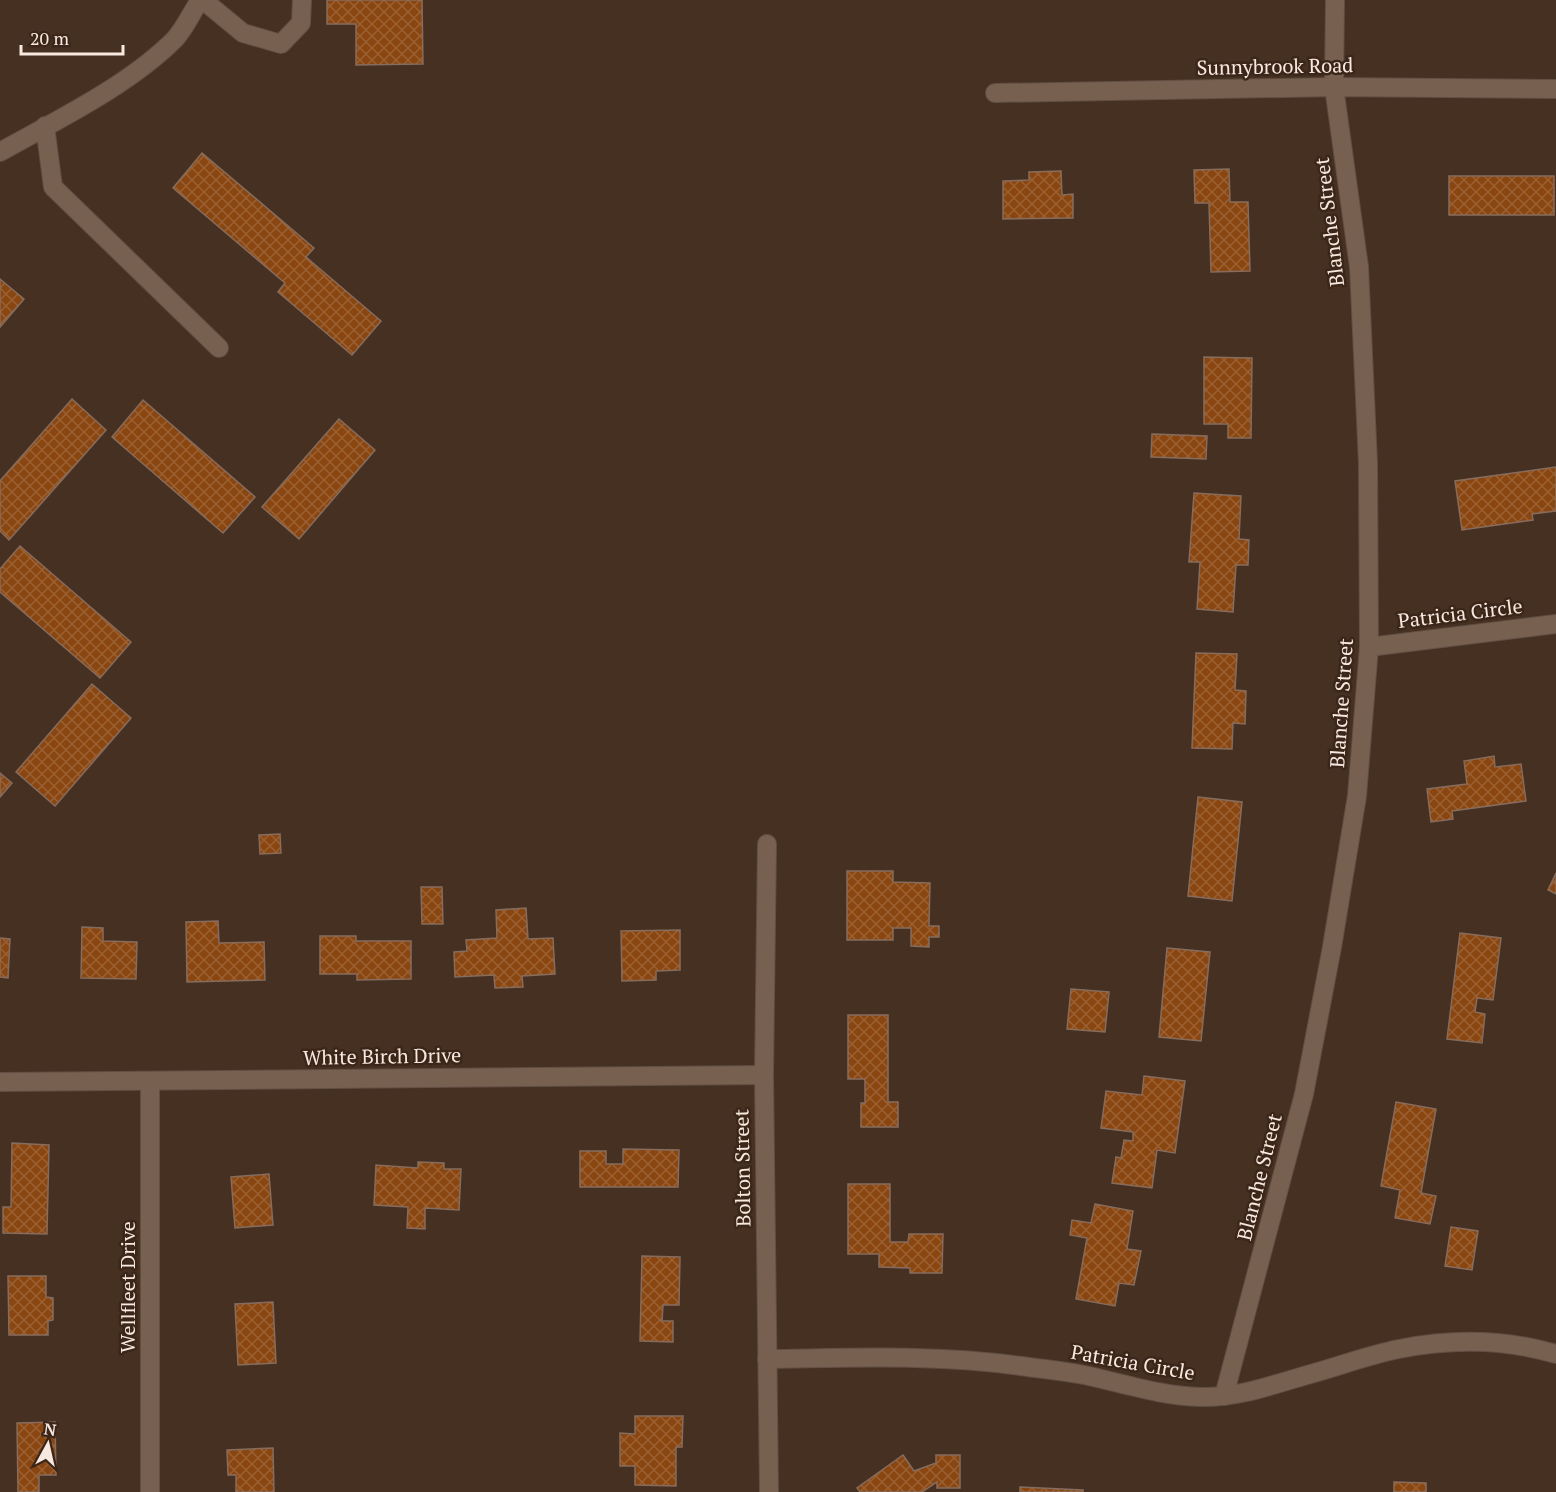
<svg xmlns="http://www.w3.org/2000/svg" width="1556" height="1492" font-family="'PT Serif',serif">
<defs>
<pattern id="building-cross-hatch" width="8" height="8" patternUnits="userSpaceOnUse" patternTransform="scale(1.5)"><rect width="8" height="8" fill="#8a4611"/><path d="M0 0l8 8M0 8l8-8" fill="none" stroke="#9b6133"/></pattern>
</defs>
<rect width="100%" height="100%" fill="#463022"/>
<g fill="url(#building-cross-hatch)" stroke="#866c5d" stroke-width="1.5">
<path d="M327,0H422L423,64L356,65V24H327Z"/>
<path d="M202,153L314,248L306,257L381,321L352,355L278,292L285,283L173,188Z"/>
<path d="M1229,169L1230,202H1248L1250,271L1211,272L1209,203H1195L1194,170Z"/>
<path d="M1061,171L1062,195L1073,194V218L1003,219V181L1029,180V172Z"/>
<rect x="1449" y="176" width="105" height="39"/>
<path d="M0,279L24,299L0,327Z"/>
<path d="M1204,357L1252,358L1251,438H1228V424H1204Z"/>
<path d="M72,399L106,430L9,540L0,531V481Z"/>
<path d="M143,400L255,497L223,533L112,437Z"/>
<path d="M339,419L375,450L299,539L262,507Z"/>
<path d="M1152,434L1207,436L1206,459L1151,457Z"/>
<path d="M1556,467V511L1532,514L1533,520L1462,530L1455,481Z"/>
<path d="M1194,493L1241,496L1239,539L1249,540L1248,565H1236L1233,612L1197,609L1200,562H1189Z"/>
<path d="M20,546L131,642L100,678L0,592V569Z"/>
<path d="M1196,653L1237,654L1235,690L1246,691L1245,724L1233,723L1232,749L1192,748Z"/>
<path d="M92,684L131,718L55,806L16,772Z"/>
<path d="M1494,756L1495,767L1521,764L1526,801L1452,811L1453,819L1431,822L1427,789L1467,784L1464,761Z"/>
<path d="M0,773L12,783L0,797Z"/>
<path d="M1198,797L1242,802L1232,901L1188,896Z"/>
<path d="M280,834L281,853L260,854L259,835Z"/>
<path d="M847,871H893V882L930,883L929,926H939V937H929V947L911,946V928H893V940H847Z"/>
<path d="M1556,873V894L1548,890Z"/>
<path d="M421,887H442L443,924H422Z"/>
<path d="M526,908L528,939L553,938L555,974L522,976L523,987L495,988L494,975L455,977L454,952L467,951L466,940L497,938L496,910Z"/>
<path d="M218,921L219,943L264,942L265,980L187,982L186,922Z"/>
<path d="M82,927L103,928V941L137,942L136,979L81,978Z"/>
<path d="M680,930V970L656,971V980L622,981L621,931Z"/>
<path d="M1460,933L1501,938L1493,1000L1477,998L1475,1012L1485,1014L1482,1043L1447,1039Z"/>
<path d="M320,936H356V941H411V979L357,980V974H320Z"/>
<path d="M0,938L10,939L8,978L0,977Z"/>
<path d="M1167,948L1210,952L1201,1041L1159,1037Z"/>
<path d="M1071,989L1109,992L1105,1032L1067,1029Z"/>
<path d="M848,1015H888V1102H898V1127H861V1103H865V1079H848Z"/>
<path d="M1144,1076L1185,1081L1175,1153L1157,1150L1152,1188L1112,1183L1116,1157L1121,1158L1124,1140L1133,1141V1132L1101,1128L1106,1091L1142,1095Z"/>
<path d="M1396,1102L1436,1109L1421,1193L1436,1196L1430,1224L1395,1218L1400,1190L1381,1186Z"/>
<path d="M12,1143L49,1145L47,1234L3,1233V1207H11Z"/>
<path d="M623,1149L679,1150L678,1187H580V1151H606V1164H623Z"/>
<path d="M418,1162L444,1163V1169H461L459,1210L425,1208V1229L407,1228L408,1207L374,1205L376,1165L418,1168Z"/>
<path d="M269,1174L273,1225L235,1228L231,1177Z"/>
<path d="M848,1184H890V1242H908L909,1234H943L942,1273H910V1268L879,1267V1254H848Z"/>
<path d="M1095,1204L1133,1211L1127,1249L1141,1251L1134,1285L1119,1283L1115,1306L1076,1299L1087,1238L1070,1235L1072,1220L1091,1223Z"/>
<path d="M1451,1227L1478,1231L1472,1270L1445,1266Z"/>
<path d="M642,1256L680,1257L679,1305H663L662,1321H673V1342L640,1341Z"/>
<path d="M8,1276H46V1297L53,1298V1320L48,1321V1335H9Z"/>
<path d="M273,1302L276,1363L238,1365L235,1304Z"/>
<path d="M635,1416H683L682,1447H676V1486L635,1485V1466H620V1433L635,1434Z"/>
<path d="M55,1422L56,1475H39V1492H18L17,1423Z"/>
<path d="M273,1448L274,1492H236V1475H228L227,1450Z"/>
<path d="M903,1455L914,1471L936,1463V1455H960V1488H937V1482L922,1492H860L857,1488Z"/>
<path d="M1394,1482L1426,1483V1492H1394Z"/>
<path d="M1020,1487L1083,1490V1492H1020Z"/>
</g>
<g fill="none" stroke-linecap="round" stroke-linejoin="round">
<defs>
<path id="lane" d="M203,0L243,33L281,44L301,23L302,0"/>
<g id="street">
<path d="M995,93L1334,87L1556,89"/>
<path d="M45,126L53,187L219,348"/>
<path d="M0,152C57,120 128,86 175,39C185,28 192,12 200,0"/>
<path d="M1369,647L1556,624"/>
<path d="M767,844L764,1075L769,1492"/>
<path d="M150,1081V1492"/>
<path d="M0,1082L764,1075"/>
<path d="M767,1359C852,1358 937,1354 1021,1366C1042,1369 1064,1371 1084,1375C1122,1383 1161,1396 1200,1397C1237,1398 1272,1385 1307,1375C1337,1367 1368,1355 1399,1349C1450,1339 1505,1339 1556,1354"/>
<path d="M1224,1396L1304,1094L1332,947L1357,796L1369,647L1368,463L1359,267L1334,87L1335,0"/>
</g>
</defs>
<use href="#lane" stroke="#614e42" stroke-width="20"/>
<use href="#street" stroke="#614e42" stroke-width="20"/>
<use href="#lane" stroke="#786051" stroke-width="18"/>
<use href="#street" stroke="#786051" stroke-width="18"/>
</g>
<g text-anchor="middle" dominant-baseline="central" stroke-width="5" stroke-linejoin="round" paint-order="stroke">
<g font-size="20" fill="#f8e9e0" stroke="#3b2619">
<text transform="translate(1275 66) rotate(-1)">Sunnybrook Road</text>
<text transform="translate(1329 222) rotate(-97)">Blanche Street</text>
<text transform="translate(1460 613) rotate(-7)">Patricia Circle</text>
<text transform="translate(1341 703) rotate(-86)">Blanche Street</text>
<text transform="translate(382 1056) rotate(-1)">White Birch Drive</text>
<text transform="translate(742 1168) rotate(-91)">Bolton Street</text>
<text transform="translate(1259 1177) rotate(-76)">Blanche Street</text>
<text transform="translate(127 1287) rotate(-90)">Wellfleet Drive</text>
<text transform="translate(1133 1362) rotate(10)">Patricia Circle</text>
</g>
</g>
<g transform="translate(48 1444) rotate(8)" stroke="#3b2619" stroke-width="4.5" paint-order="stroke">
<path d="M0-4.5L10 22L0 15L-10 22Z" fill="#f8e9e0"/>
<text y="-9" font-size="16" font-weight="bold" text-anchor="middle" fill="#f8e9e0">N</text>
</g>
<path d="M21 45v9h102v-9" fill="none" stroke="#f8e9e0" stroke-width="3"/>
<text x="30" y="45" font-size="18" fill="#f8e9e0" stroke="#3b2619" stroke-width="4.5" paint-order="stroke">20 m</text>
</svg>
